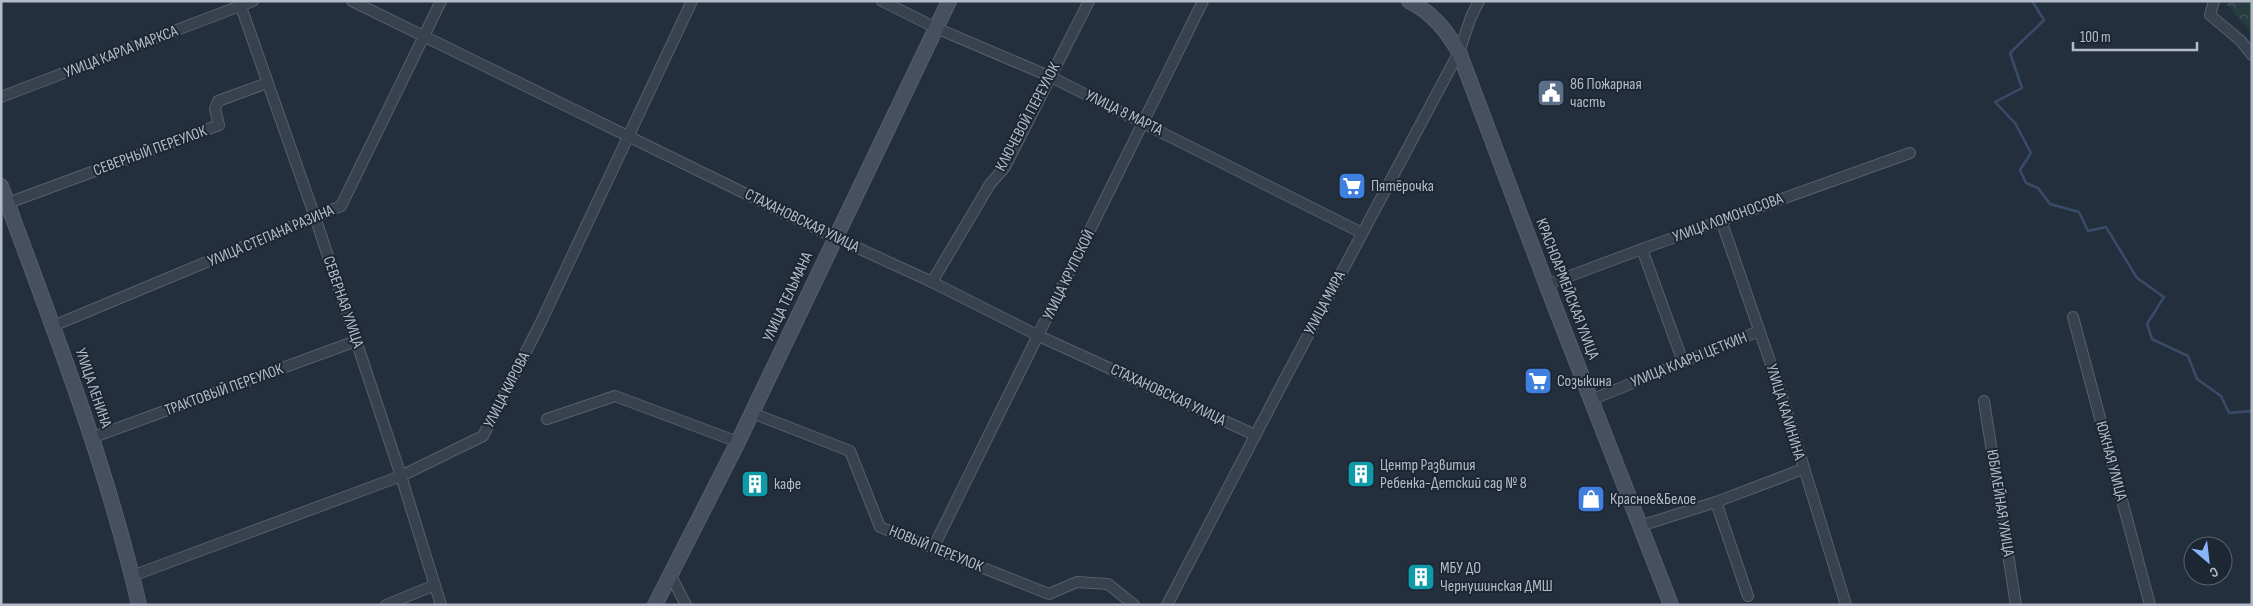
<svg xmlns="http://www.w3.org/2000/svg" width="2253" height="606" font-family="'Sofia Sans Condensed',sans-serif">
<defs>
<pattern id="forest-crowns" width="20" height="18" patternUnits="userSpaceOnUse" patternTransform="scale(1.25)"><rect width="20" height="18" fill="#263c3f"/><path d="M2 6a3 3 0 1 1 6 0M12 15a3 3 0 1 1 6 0" fill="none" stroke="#435659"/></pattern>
</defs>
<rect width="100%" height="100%" fill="#242f3e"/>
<path fill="url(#forest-crowns)" d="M2224,1H2252V34Z"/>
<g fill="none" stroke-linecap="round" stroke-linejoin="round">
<path stroke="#394c67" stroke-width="2.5" d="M2032,1L2044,20L2010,53L2022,88L1995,102L2015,123L2031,153L2020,170L2026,183L2038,188L2050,204L2079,212L2088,231L2106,227L2137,278L2164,297L2147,324L2152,339L2188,356L2197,379L2221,396L2229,413L2252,411"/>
<defs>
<g id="street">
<path d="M239,1L315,217L401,476L441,605"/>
<path d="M352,1L836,238L932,282L1039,336L1255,435"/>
<path d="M882,1L936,28L1051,77L1362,233"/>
<path d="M2214,1L2210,15L2241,41L2252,55"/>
<path d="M1,97L253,1"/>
<path d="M8,203L219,125L215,109L218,101L267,83"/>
<path d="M1721,220L1782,396L1846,605"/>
<path d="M1642,249L1683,362"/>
<path d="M932,282L990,184L1005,167L1089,1"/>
<path d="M1546,285L1642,249L1910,153"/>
<path d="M2073,317L2150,605"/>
<path d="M53,326L341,206L441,1"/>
<path d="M1591,400L1759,331"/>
<path d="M1984,401L2016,605"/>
<path d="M752,413L850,451L880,527L1049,594L1077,582L1108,584L1134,605"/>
<path d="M547,419L615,396L738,442"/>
<path d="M91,438L356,341"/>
<path d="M1716,502L1748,596"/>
<path d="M1640,526L1716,502L1803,469"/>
<path d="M933,548L1203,1"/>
<path d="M132,576L401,476L483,436L540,324L692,1"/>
<path d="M671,576L686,605"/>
<path d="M386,605L435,585"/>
<path d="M1167,605L1281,386L1459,52L1471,17L1479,1"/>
</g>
<g id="secondary">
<path d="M1409,1C1433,13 1446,30 1459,52L1553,302L1671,605"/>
<path d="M1,186C52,324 106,462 139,605"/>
<path d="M655,605L738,442L949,1"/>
</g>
</defs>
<use href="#street" stroke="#565f6c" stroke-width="12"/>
<use href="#secondary" stroke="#565f6c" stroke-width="16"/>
<use href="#street" stroke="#38414e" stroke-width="10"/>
<use href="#secondary" stroke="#465061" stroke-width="14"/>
</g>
<defs>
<symbol id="civic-square" viewBox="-11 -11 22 22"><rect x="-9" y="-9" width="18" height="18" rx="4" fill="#5c6f8a" stroke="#1d2633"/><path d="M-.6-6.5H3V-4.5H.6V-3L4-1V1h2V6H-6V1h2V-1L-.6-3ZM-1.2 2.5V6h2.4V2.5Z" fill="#fff"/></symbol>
<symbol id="supermarket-square" viewBox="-11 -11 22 22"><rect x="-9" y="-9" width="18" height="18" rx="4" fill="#3f7fe0" stroke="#1d2633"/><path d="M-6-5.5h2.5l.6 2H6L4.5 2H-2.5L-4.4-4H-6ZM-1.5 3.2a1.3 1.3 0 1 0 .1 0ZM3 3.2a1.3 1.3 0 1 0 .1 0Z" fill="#fff"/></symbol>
<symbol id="building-square" viewBox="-11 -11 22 22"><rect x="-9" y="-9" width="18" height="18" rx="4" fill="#0f9aa8" stroke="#1d2633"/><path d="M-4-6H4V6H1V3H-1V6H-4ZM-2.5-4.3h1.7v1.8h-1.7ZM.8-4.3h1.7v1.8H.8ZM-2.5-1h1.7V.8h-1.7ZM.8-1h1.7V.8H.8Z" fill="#fff"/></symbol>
<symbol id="shop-square" viewBox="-11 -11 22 22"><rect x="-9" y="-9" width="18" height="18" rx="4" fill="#3f7fe0" stroke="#1d2633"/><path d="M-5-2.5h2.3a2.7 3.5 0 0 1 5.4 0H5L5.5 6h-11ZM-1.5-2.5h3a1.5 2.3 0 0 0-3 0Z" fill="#fff"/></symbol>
</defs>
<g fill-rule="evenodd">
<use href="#civic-square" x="1535" y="77" width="32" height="32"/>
<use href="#supermarket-square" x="1336" y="170" width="32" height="32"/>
<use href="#supermarket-square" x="1522" y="365" width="32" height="32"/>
<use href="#building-square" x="1345" y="458" width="32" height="32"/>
<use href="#building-square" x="739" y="468" width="32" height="32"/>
<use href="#shop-square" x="1575" y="483" width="32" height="32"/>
<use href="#building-square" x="1405" y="561" width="32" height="32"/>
</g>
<g text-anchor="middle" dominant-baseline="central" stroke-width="4" stroke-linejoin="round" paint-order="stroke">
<g font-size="16" fill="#b4bcc9" stroke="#1d2633">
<text transform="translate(121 52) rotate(-21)">УЛИЦА КАРЛА МАРКСА</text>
<text transform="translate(1124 113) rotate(26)">УЛИЦА 8 МАРТА</text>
<text transform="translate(1028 117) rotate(-62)">КЛЮЧЕВОЙ ПЕРЕУЛОК</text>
<text transform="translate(150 151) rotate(-20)">СЕВЕРНЫЙ ПЕРЕУЛОК</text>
<text transform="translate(1728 218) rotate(-20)">УЛИЦА ЛОМОНОСОВА</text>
<text transform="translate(802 221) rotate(26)">СТАХАНОВСКАЯ УЛИЦА</text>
<text transform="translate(271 236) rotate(-23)">УЛИЦА СТЕПАНА РАЗИНА</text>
<text transform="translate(1069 275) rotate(-64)">УЛИЦА КРУПСКОЙ</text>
<text transform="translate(1567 289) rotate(69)">КРАСНОАРМЕЙСКАЯ УЛИЦА</text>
<text transform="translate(788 297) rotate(-65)">УЛИЦА ТЕЛЬМАНА</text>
<text transform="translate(343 302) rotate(71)">СЕВЕРНАЯ УЛИЦА</text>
<text transform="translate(1325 303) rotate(-62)">УЛИЦА МИРА</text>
<text transform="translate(1689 360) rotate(-22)">УЛИЦА КЛАРЫ ЦЕТКИН</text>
<text transform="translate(93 388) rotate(71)">УЛИЦА ЛЕНИНА</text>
<text transform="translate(224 390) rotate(-20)">ТРАКТОВЫЙ ПЕРЕУЛОК</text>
<text transform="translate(507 390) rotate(-63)">УЛИЦА КИРОВА</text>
<text transform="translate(1168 395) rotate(25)">СТАХАНОВСКАЯ УЛИЦА</text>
<text transform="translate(1785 412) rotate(73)">УЛИЦА КАЛИНИНА</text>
<text transform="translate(2111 461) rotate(75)">ЮЖНАЯ УЛИЦА</text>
<text transform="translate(2000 503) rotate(81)">ЮБИЛЕЙНАЯ УЛИЦА</text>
<text transform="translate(936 549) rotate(22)">НОВЫЙ ПЕРЕУЛОК</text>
</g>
<g font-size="16" fill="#b4bcc9" stroke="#1d2633" text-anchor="start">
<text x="1570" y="84">86 Пожарная<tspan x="1570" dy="18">часть</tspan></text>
<text x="1371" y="186">Пятёрочка</text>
<text x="1557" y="381">Созыкина</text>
<text x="1380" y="465">Центр Развития<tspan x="1380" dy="18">Ребенка-Детский сад № 8</tspan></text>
<text x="774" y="484">кафе</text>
<text x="1610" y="499">Красное&amp;Белое</text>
<text x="1440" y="568">МБУ ДО<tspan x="1440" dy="18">Чернушинская ДМШ</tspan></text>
</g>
</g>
<rect width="2253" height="606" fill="none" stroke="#b4bcc9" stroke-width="5"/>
<g transform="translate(2208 561) rotate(152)"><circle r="24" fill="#1d2633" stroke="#59626f"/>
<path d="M0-4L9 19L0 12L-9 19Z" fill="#8ab4f8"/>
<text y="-8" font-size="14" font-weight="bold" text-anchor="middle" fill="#b4bcc9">С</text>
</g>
<path d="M2073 42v8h124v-8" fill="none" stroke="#b4bcc9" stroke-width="2.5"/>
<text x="2080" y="42" font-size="15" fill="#b4bcc9" stroke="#1d2633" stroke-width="4" paint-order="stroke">100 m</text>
</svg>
